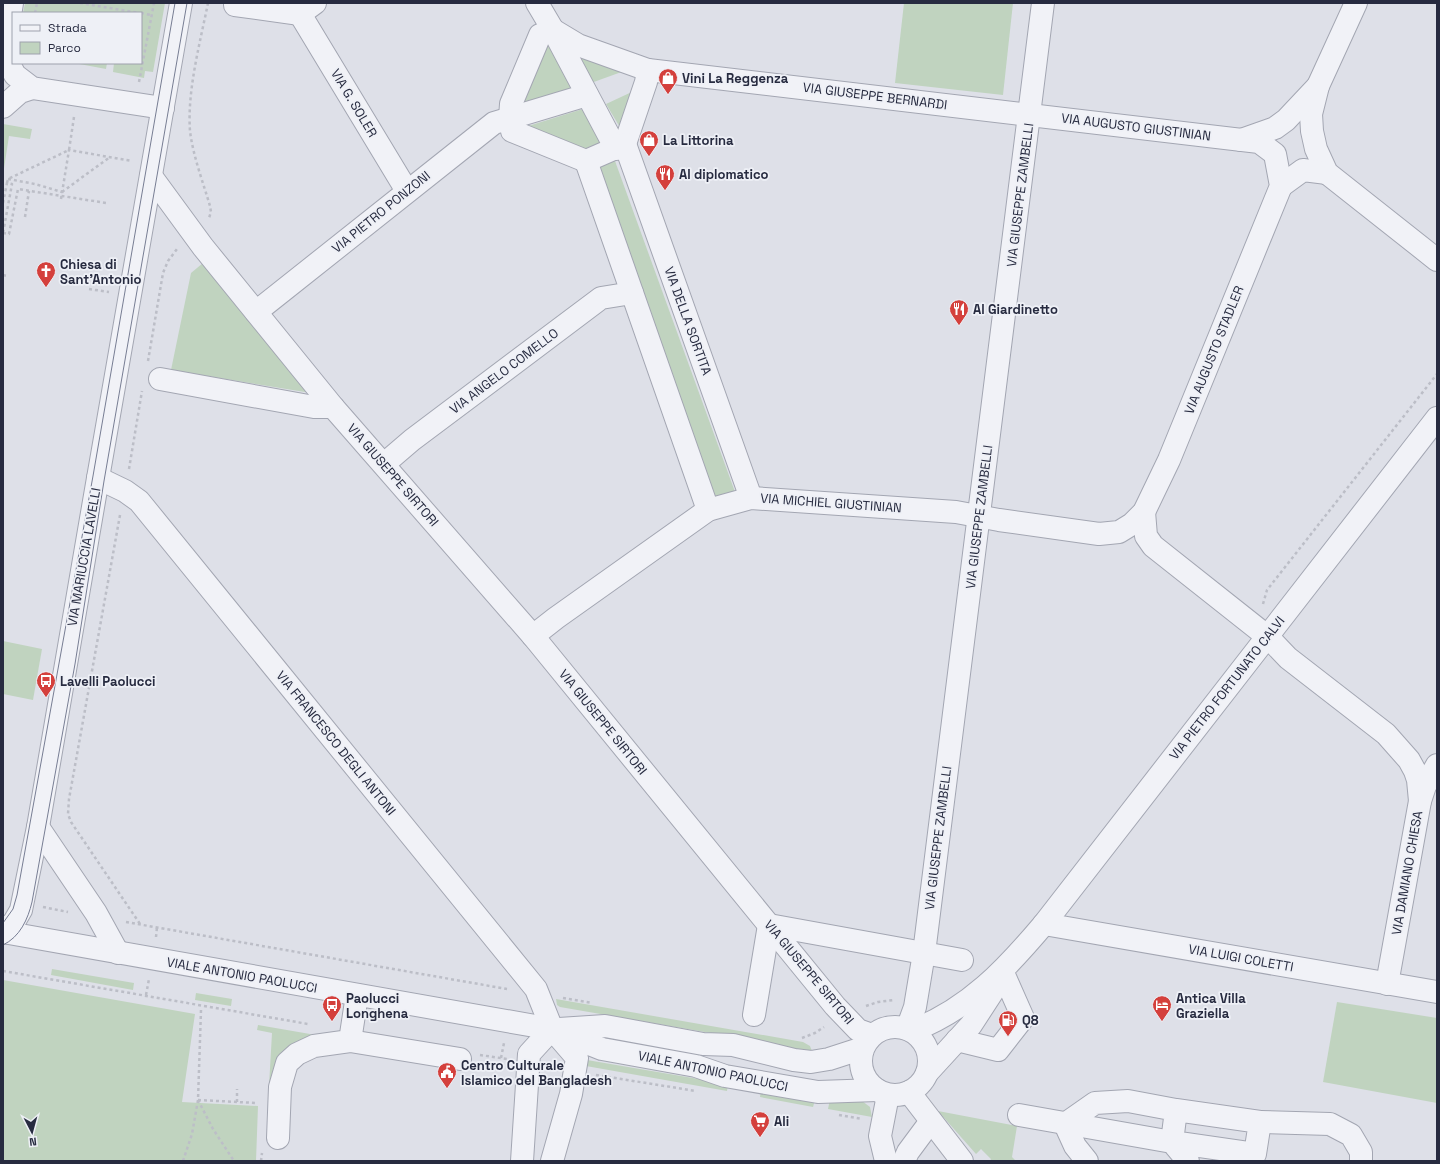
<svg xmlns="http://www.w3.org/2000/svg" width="1440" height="1164" font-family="'Space Grotesk',sans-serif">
<rect width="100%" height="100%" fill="#dee0e8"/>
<g fill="#c0d3bf">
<path d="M25,3H165L153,72L145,71L144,78L113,72L114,63H141V13H23Z"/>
<path d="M904,3H1013L1003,95L895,83Z"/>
<path d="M548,42L575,89L519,106Z"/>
<path d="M579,57L627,70L591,83Z"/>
<path d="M74,63H107L106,69Z"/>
<path d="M636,90L621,129L606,104Z"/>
<path d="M586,108L605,141L579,151L525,127Z"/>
<path d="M3,124L32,129L30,139L9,136L3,175Z"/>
<path d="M615,161L735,492L716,498L597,168Z"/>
<path d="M203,263L311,393L171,370L191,273Z"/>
<path d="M3,641L42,649L33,700L3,694Z"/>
<path d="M52,969L134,983L133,990L51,975Z"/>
<path d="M3,980L195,1014L182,1102L258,1106L256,1161H3Z"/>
<path d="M196,993L232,999L231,1006L195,1000Z"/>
<path d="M556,999L803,1042L810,1046L813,1054L774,1044L560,1007L557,1005Z"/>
<path d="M1337,1002L1437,1018V1103L1323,1082Z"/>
<path d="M258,1025L339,1039L277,1062L272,1073L269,1086L272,1033L257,1030Z"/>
<path d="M587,1060L728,1084L727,1091L586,1066Z"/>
<path d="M761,1090L815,1100L813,1107L760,1097Z"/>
<path d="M830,1099L862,1101L870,1107L872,1117L828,1109Z"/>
<path d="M938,1111L1017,1126L1012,1157L1016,1161H990L991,1159L981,1149L976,1154Z"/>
</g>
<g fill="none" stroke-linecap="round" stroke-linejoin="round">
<defs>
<g id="minor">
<path d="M537,3L553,30L616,149"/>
<path d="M235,5L300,14L315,3"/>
<path d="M300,14L407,191"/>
<path d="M553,30L578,45L648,70L646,82L625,144L586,161L512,131L510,118L511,104L540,35Z"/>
<path d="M4,55L15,75L32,88L163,108"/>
<path d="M3,59L12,3"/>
<path d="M1318,86L1311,114L1312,131L1316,149L1327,173L1437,260"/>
<path d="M3,107L20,92L32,88"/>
<path d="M1241,140L1275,128L1286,120L1318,86L1356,3"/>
<path d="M625,144L751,498"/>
<path d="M586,161L708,510"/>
<path d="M151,176L203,247L333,407L533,636L835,1006L858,1030L872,1035"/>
<path d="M1281,186L1303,170L1327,173"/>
<path d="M256,312L494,123L587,95"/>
<path d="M160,379L314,407H333"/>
<path d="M384,464L412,440L601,298L632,293"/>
<path d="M98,478L125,491L139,501L536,989L552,1029L577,1058L571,1094L552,1161"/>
<path d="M1144,512L1146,536L1153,546L1268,637L1288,658L1386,734L1409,760L1415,771L1418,780L1420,801"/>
<path d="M533,636L556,618L708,510L751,498L956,512L999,520L1099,534L1119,532L1132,524L1144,512L1169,460L1281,186L1275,154L1259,142L648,70"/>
<path d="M38,827L96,913L118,953"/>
<path d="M1044,924L1437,992"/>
<path d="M3,932L552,1029L602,1049L696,1066L725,1076L818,1092L877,1090"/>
<path d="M3,933L14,922L21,910L38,827L98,478L181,3"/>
<path d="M1387,984L1420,801L1425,786L1437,765"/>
<path d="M754,1015L769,925L962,960"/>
<circle cx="895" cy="1061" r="34"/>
<path d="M559,1029L605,1026L703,1044L733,1045L794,1060L811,1062L829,1059L863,1048"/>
<path d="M907,1029L915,1007L924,953L1043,3"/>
<path d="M912,1031C969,1009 1006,969 1044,924L1437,418"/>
<path d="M957,1040L998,1050L1023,1018L1004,975"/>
<path d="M350,1041L460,1059"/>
<path d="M927,1073L971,1025L997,985"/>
<path d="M909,1092L962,1161"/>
<path d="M1019,1115L1172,1142L1188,1161"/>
<path d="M1260,1122L1330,1124L1351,1135L1361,1152V1161"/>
<path d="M278,1138L280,1087L287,1063L297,1054L314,1046L350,1041L357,995"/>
<path d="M522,1161L529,1054L552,1029"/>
<path d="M886,1161L880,1136L888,1095"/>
<path d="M904,1161L908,1152L931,1121"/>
<path d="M1087,1161L1075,1146L1065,1124L1095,1103L1128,1101L1176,1110L1172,1142L1255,1154L1260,1122L1176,1110"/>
</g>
</defs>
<use href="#minor" stroke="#a3a6b2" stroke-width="24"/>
<g stroke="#bcbec7" stroke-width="2.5" stroke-dasharray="3 3" stroke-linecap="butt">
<path d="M80,3L139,13"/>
<path d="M208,3C200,43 187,91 190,131C193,156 203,182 210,206L211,212L209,218"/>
<path d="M35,13L37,3"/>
<path d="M141,13L151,15"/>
<path d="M139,82L154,3"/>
<path d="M8,179L35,184L62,192"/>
<path d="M7,183L8,179L69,150L74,117"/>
<path d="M62,192L110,157"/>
<path d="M61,199L69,150L132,161"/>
<path d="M3,203L7,183L12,184L3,233"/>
<path d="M25,217L29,191"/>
<path d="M3,233L9,234L18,189L106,203"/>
<path d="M3,275L7,276"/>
<path d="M89,289L109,292"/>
<path d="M148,361L163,273L168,261L177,249"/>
<path d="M129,469L142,391"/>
<path d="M120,515L69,799L68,814L71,822L140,924"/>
<path d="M1263,604L1267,590L1437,374"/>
<path d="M43,907L68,912"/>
<path d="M126,922L507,989"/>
<path d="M156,937L157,927"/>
<path d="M3,971L308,1024"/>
<path d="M146,995L149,979"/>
<path d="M563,998L592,1003"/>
<path d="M866,1006L878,1002L894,1000"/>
<path d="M802,1038L815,1033L824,1027"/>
<path d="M480,1055L507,1059"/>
<path d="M501,1058L504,1043"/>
<path d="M596,1075L696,1091"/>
<path d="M198,1100L257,1103"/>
<path d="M198,1100L213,1129L234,1161"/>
<path d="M237,1102V1089"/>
<path d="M839,1115L862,1119"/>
<path d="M183,1161L192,1134L198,1100L201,1010"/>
<path d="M261,1161L262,1153"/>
</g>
<use href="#minor" stroke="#f1f2f7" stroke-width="22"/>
<g stroke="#777d93" stroke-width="1">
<path d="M3,923L13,909L17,895L93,476L175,3"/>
<path d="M3,945C20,937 28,919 32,902L75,664L104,481L187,3"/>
</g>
</g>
<defs>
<symbol id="shop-pin" viewBox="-11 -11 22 30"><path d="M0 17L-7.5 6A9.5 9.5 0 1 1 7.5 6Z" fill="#d4403c" stroke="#eef0f6"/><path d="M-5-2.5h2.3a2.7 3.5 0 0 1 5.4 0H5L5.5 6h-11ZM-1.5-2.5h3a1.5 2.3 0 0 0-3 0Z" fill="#fff"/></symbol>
<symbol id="restaurant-pin" viewBox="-11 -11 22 30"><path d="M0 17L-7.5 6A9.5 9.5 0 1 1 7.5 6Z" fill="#d4403c" stroke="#eef0f6"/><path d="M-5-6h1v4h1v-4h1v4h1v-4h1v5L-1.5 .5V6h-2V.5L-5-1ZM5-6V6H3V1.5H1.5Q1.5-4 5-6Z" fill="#fff"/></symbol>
<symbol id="church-pin" viewBox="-11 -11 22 30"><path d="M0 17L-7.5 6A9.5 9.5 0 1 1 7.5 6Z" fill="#d4403c" stroke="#eef0f6"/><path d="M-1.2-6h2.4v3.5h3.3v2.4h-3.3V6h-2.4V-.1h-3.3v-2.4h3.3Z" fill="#fff"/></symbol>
<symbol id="bus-pin" viewBox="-11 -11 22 30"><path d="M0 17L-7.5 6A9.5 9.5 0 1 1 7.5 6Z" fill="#d4403c" stroke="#eef0f6"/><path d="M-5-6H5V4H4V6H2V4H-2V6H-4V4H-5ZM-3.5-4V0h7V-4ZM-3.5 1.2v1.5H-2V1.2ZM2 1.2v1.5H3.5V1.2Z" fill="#fff"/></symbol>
<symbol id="hotel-pin" viewBox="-11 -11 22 30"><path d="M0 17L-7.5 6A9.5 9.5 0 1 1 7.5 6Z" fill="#d4403c" stroke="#eef0f6"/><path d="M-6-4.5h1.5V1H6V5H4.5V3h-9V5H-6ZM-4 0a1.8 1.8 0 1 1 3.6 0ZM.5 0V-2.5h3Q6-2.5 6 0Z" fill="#fff"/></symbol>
<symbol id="fuel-pin" viewBox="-11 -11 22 30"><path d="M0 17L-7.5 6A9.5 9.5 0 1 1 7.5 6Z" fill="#d4403c" stroke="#eef0f6"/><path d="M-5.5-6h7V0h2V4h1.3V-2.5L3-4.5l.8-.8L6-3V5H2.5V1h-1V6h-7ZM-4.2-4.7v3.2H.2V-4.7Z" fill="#fff"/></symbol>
<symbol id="civic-pin" viewBox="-11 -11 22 30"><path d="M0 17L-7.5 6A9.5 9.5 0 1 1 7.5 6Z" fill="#d4403c" stroke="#eef0f6"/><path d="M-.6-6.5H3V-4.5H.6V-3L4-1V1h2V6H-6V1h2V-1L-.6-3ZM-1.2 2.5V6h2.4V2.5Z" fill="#fff"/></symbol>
<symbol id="supermarket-pin" viewBox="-11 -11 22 30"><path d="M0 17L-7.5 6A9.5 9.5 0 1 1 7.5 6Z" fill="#d4403c" stroke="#eef0f6"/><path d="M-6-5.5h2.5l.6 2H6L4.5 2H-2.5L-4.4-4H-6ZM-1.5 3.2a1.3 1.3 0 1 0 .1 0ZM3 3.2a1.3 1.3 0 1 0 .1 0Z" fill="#fff"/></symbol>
</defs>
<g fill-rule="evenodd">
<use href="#shop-pin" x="657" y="67" width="22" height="30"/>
<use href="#shop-pin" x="638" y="129" width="22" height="30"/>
<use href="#restaurant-pin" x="654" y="163" width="22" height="30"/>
<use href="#church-pin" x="35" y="260" width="22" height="30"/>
<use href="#restaurant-pin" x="948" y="298" width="22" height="30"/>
<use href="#bus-pin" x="35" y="670" width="22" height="30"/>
<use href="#bus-pin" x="321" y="994" width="22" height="30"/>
<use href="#hotel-pin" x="1151" y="994" width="22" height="30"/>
<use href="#fuel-pin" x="997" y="1009" width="22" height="30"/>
<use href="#civic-pin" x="436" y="1061" width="22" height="30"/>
<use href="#supermarket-pin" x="749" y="1110" width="22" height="30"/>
</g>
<g text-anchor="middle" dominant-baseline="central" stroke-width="3.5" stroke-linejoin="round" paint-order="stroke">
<g font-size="13" font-weight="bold" fill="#272b40" stroke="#eef0f6" text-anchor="start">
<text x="682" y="78">Vini La Reggenza</text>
<text x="663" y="140">La Littorina</text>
<text x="679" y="174">Al diplomatico</text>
<text x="60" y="264">Chiesa di<tspan x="60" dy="15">Sant'Antonio</tspan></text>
<text x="973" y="309">Al Giardinetto</text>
<text x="60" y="681">Lavelli Paolucci</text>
<text x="346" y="998">Paolucci<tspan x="346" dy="15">Longhena</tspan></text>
<text x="1176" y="998">Antica Villa<tspan x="1176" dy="15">Graziella</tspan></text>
<text x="1022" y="1020">Q8</text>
<text x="461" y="1065">Centro Culturale<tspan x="461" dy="15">Islamico del Bangladesh</tspan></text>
<text x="774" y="1121">Ali</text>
</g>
<g font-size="13" fill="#272b40" stroke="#eef0f6">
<text transform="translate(875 96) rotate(7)">VIA GIUSEPPE BERNARDI</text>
<text transform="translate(354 103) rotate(59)">VIA G. SOLER</text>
<text transform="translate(1136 127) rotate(7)">VIA AUGUSTO GIUSTINIAN</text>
<text transform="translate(1020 195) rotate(-83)">VIA GIUSEPPE ZAMBELLI</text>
<text transform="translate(381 212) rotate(-39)">VIA PIETRO PONZONI</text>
<text transform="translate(688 321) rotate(70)">VIA DELLA SORTITA</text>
<text transform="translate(1214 350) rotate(-68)">VIA AUGUSTO STADLER</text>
<text transform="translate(504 371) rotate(-37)">VIA ANGELO COMELLO</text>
<text transform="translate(393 475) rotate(49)">VIA GIUSEPPE SIRTORI</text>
<text transform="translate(831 503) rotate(4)">VIA MICHIEL GIUSTINIAN</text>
<text transform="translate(979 517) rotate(-83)">VIA GIUSEPPE ZAMBELLI</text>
<text transform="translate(84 557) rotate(-80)">VIA MARIUCCIA LAVELLI</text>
<text transform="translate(1227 688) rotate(-52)">VIA PIETRO FORTUNATO CALVI</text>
<text transform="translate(603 722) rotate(51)">VIA GIUSEPPE SIRTORI</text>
<text transform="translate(336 743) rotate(51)">VIA FRANCESCO DEGLI ANTONI</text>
<text transform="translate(938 838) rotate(-83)">VIA GIUSEPPE ZAMBELLI</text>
<text transform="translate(1407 873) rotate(-80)">VIA DAMIANO CHIESA</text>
<text transform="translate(1241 958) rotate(10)">VIA LUIGI COLETTI</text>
<text transform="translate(809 972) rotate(50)">VIA GIUSEPPE SIRTORI</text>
<text transform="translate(242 975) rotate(10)">VIALE ANTONIO PAOLUCCI</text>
<text transform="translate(713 1071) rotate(12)">VIALE ANTONIO PAOLUCCI</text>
</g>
</g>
<rect width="1440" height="1164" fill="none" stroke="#272b40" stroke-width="8"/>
<rect x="12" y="12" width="130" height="52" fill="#eef0f6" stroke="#9ea1ad"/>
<rect x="20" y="25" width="20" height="6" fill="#f1f2f7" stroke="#9ea1ad"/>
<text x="48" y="32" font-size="12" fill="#272b40">Strada</text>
<rect x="20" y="42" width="20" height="12" fill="#c0d3bf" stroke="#9ea1ad"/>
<text x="48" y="52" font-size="12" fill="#272b40">Parco</text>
<g transform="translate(32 1132) rotate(174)" stroke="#eef0f6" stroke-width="3" paint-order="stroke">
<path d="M0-3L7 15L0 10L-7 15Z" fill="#272b40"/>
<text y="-6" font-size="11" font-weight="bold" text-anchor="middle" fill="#272b40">N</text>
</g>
</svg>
